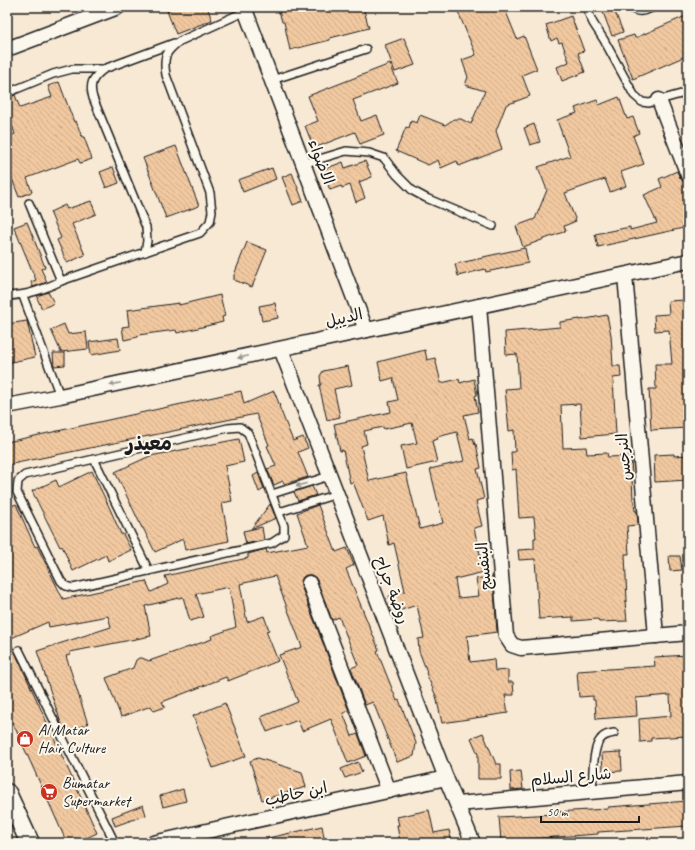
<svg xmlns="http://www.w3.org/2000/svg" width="695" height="850" font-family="Caveat,'Playpen Sans Arabic',sans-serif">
<defs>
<pattern id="building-back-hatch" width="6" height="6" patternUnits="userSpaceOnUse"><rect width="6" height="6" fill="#f1c8a0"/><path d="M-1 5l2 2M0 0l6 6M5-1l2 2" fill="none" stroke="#ceab89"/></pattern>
</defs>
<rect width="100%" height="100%" fill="#f8e9d5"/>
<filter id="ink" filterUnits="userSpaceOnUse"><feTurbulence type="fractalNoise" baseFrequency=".025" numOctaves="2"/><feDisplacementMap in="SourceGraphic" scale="8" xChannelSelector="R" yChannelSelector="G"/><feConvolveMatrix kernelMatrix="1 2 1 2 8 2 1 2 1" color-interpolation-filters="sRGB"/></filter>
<g filter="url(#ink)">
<g fill="url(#building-back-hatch)" stroke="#1c1c1c" fill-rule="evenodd">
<path d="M176,7H207L212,20L176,34L167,11Z"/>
<path d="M278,7H363L369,28L330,38V40L290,50L284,22H282Z"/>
<path d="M456,7H504L517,39L524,36L537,69L522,75L530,96L506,105L496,131L502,149L459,166L457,161L441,168L438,160L428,165L396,151L406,127L409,128L411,121L417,123L420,115L445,125L454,119H461L471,124L485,91L465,85L468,77L462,60L476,55Z"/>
<path d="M601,7H613L623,32L612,36Z"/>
<path d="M688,15V55L633,79L618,40L634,35L635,38Z"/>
<path d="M571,16L584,51L578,53L585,72L562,81L557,67L569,62L562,42L559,43L557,38L551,41L546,25Z"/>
<path d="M404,38L415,65L395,72L385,45Z"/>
<path d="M390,64L398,83L353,100L361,121L377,115L384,135L360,144L355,132L314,148L305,126L318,121L308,96Z"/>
<path d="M59,82L74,122L76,121L82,137H84L92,159L80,163L78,159L27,178L32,192L19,197L7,166V137L15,134L7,111V98L15,95L20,108L52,97L48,86Z"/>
<path d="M619,97L627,119L633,117L639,133L633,136L644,164L621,172L626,186L610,192L605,179L565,193L576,221L564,226L566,231L523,247L516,226L535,219L547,190L538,167L570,156L557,120L577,113L575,108L597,100L599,105Z"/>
<path d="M534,124L540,142L530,145L524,128Z"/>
<path d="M176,146L199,206L166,218L143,158Z"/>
<path d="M365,161L372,177L359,182L365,198L356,202L350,185L342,188L341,186L330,190L322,170L343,162L345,168Z"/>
<path d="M113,167L119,183L106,188L100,172Z"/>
<path d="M272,168L276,179L243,192L238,180Z"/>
<path d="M677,171L680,178L686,183L684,184L688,194V227L598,247L595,234L630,227V230L657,223L644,195L662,187L659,179Z"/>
<path d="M292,173L303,201L293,205L282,177Z"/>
<path d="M91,201L96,214L72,224L85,255L67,263L57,240L61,238L50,212L65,205L67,209Z"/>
<path d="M27,222L45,267L41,269L47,282L33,287L31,282L36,280L14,227Z"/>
<path d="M247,242L267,250L252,287L234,280V275Z"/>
<path d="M525,248L528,263L486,272L485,269L458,276L455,264L483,258V257Z"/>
<path d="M48,292L54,303L42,309L37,298L38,297L37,296Z"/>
<path d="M220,295L225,316L222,317L223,322L177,333L176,330L138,335V337L124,340L122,327L129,326L127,310L179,303V305Z"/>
<path d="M685,300L688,335V428L651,430L649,389H656L655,364H672L669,330L655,331L654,315L669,314L668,301Z"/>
<path d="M275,303L278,318L262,321L259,306Z"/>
<path d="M607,315L611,335L613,366H620L621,377L613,378L616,434L582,437L580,404L561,405L563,448L586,447L587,454L607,453L608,457L631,456L633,500H634L635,511H637L638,525L627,526L629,554H625L627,601H625L627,621L599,622L598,619L573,621V617L539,619L535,559L519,560L518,550L534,549V538H536L534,517L519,518L516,469L512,470L511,452H515L514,430L509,431L505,389L519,388L517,354L506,355L505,332L560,327V322L580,319V320Z"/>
<path d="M27,321L35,357L7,363V324Z"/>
<path d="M64,324L68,334L86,332L88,349L61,352L51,330Z"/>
<path d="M118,338L120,350L91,355L89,342Z"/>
<path d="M425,350L427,360L435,358L441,383L459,379L460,383L474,379L477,395L475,396L478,412L464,415L470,439L473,438L475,445L476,444L481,468L477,469L484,499L476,501L482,526L474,528L484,572L455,579L458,598L479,596L476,579L493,576L497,632L467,636L470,662L494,659L495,671L508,670V682H513L514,695H505L508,713L442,723L436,696L426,673L427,672L419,651L418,639L424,638L417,605L395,612L389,596L405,591L394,543L389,545L383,516L368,521L353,482L350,483L343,450L340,451L334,424L391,412L389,402L398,400L393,378L382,381L378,362ZM412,423L417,443L401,446L406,469L437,462L432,441L438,439L437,437L457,432L464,461L430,469L443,523L420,529L406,473L369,481L361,446L367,444L364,431L383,427L384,429Z"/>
<path d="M53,353H65V365L54,366Z"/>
<path d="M348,366L352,385L334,389L340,417L327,420L319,385H321L320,376L323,371Z"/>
<path d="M241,391L244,404L274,391L280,406H279L293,441L303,437L308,448L298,452L308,477L284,484L283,481L274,485L267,469L276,466L267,446L269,445L256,414L7,465V442Z"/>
<path d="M239,439L244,462L225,466L232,501L222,503L229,541L185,550L183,539L155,552L143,528H142L133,509L115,472L150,456Z"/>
<path d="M674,454V456L688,455V480L655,482L654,455Z"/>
<path d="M92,471L110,509L121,534H123L131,550L108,561L106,555L73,571L62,546L60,547L32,491L56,480L59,487Z"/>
<path d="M258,473L264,489L259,492L253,476Z"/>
<path d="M312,486L316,495L298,501L294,492Z"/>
<path d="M16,504L35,547L37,546L63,599L146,581L151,592L168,584L165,576L248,558V554L266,549L267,553L308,545L297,513L318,505L336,552L347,548L354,565L346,569L379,650L377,651L397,701L399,700L416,743L414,756L397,762L373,702L365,705L351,668L358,665L339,617L332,620L317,580L315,577L311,575H306L303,577L301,581V586L349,711L343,713L352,736L358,734L366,756L348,763L331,719L302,731L298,720L267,732L261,717L298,702L279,655L302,647L275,576L240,584L247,622L264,616L269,630L266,631L278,661L228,681L226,677L162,702L165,707L154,711L151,706L121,717L106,678L133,668L136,660L139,658H142L149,661L212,639L211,636L236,627L229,587L196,594L204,617L190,621L183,597L145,606L151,636L70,652V655L66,656L88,724L65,732L61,723L37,651L111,627L108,616L49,627L48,622L9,639L97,833L76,843H67L7,710V508Z"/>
<path d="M270,504L276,518L251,529Z"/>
<path d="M262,527L264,540L246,544L243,531Z"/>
<path d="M669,556H680L682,570L670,571Z"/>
<path d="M688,655V736L651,738V741L640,742L639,719L671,716L670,695L636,698L637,716L596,719L595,700H593V696L579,697L577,671L655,666L654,657Z"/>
<path d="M225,703L246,756L213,768L193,716Z"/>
<path d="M483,733L496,764H501V779H478V754L471,738Z"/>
<path d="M621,752L622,771L603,772L602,753Z"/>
<path d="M258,758L302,772L306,787L262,800L250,761Z"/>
<path d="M358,762L362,772L345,778L341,769Z"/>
<path d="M521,771L523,789L511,790L510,772Z"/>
<path d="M183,789L186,801L163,807L160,796Z"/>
<path d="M688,801V826L598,832V834L501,841L499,817L554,814V812L608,809V807Z"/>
<path d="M143,805L146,815L115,826L112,817Z"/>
<path d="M429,810L434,833L449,830L452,843H400L397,825H399L397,817Z"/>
<path d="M322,826L325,843H268V838Z"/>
</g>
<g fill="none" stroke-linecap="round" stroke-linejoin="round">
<defs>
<g id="service">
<path d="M586,7L593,23L604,40L634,95L642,102L649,103L688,92"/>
<path d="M630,7C638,14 645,11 654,7"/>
<path d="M272,80L366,49"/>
<path d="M7,93L53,74L72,69H104"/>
<path d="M303,164L346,151L369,153L384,158L397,175L413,191L426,198L493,226"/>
<path d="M29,203L61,281"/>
<path d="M145,252L147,241L146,227L93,98C89,84 92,78 104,69L174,43"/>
<path d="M7,296C28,295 42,290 61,281L200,233L210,222L212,212L210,193L166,75C163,57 165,52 180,41L246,11"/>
<path d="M23,296L60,396"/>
<path d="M240,427L248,433L284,526V535L272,543L73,588L66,586L61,581L17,492L18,481L25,475L228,428Z"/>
<path d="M94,459L149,571"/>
<path d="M272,494L329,476"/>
<path d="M279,512L337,494"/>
<path d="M19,650L115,843"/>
<path d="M592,793C593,780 592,749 600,740C603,735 608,734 614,733"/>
</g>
<g id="minor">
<path d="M244,7L366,330"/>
<path d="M7,49L118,7"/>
<path d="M659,100L688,175"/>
<path d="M625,275L656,636"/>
<path d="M479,306L506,636L512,645L521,648L688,633"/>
<path d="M281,349L446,778L473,843"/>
<path d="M7,406L60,396L688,261"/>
<path d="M309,583L389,791"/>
<path d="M458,804L688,783"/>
<path d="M153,843L446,778"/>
</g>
<path id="tertiary" d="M7,793L30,843"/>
</defs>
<use href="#service" stroke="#1c1c1c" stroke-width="10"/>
<use href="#minor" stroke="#1c1c1c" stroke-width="17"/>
<use href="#tertiary" stroke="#1c1c1c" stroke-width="21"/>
<use href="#service" stroke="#fbf7ec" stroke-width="7"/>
<use href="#minor" stroke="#fbf7ec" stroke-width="14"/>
<use href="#tertiary" stroke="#fbf7ec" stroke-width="18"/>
</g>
<defs><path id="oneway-solid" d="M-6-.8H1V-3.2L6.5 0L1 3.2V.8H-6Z"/></defs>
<g fill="#97948e">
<use href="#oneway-solid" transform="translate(243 357) rotate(168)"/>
<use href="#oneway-solid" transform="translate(115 384) rotate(168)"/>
<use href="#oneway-solid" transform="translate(301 485) rotate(162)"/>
</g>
</g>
<defs>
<symbol id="shop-disc" viewBox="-11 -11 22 22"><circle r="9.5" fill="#c8321e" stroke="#fbf7ec"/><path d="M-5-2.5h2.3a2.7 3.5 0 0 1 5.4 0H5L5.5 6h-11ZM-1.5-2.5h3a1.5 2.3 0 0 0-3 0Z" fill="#fff"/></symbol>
<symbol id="supermarket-disc" viewBox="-11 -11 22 22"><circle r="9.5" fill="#c8321e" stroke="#fbf7ec"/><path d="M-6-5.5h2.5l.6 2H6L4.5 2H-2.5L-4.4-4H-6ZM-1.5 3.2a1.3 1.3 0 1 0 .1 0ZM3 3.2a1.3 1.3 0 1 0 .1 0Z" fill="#fff"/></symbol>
</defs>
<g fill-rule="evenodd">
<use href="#shop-disc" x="15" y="729" width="20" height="20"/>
<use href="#supermarket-disc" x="39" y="782" width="20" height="20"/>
</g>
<g text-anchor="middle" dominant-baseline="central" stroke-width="4" stroke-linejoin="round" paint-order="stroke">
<g font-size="16" fill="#1c1c1c" stroke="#fbf7ec">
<text transform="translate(321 162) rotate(69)">الاضواء</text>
<text transform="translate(344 318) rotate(-13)">الديبل</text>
<text transform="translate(624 457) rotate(-95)">النرجس</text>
<text transform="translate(484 566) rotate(-95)">البنفسج</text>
<text transform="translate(392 590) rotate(69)">روضة جراح</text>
<text transform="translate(571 777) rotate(-5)">شارع السلام</text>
<text transform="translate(296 794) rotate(-12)">ابن حاطب</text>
</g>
<g font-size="16" fill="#1c1c1c" stroke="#fbf7ec" text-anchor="start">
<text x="38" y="730">Al Matar<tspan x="38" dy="18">Hair Culture</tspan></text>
<text x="62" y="783">Bumatar<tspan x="62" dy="18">Supermarket</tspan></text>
</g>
<g font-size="20" font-weight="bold" fill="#1c1c1c" stroke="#fbf7ec">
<text x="149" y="443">معيذر</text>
</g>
</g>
<rect width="695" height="850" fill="none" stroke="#fbf7ec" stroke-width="24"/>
<rect x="12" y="12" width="671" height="826" fill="none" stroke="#1c1c1c" stroke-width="1.5" filter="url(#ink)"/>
<path d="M541 816v6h98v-6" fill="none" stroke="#1c1c1c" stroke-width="2"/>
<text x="547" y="816" font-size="12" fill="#1c1c1c" stroke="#fbf7ec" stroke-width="3" paint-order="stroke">50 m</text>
</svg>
